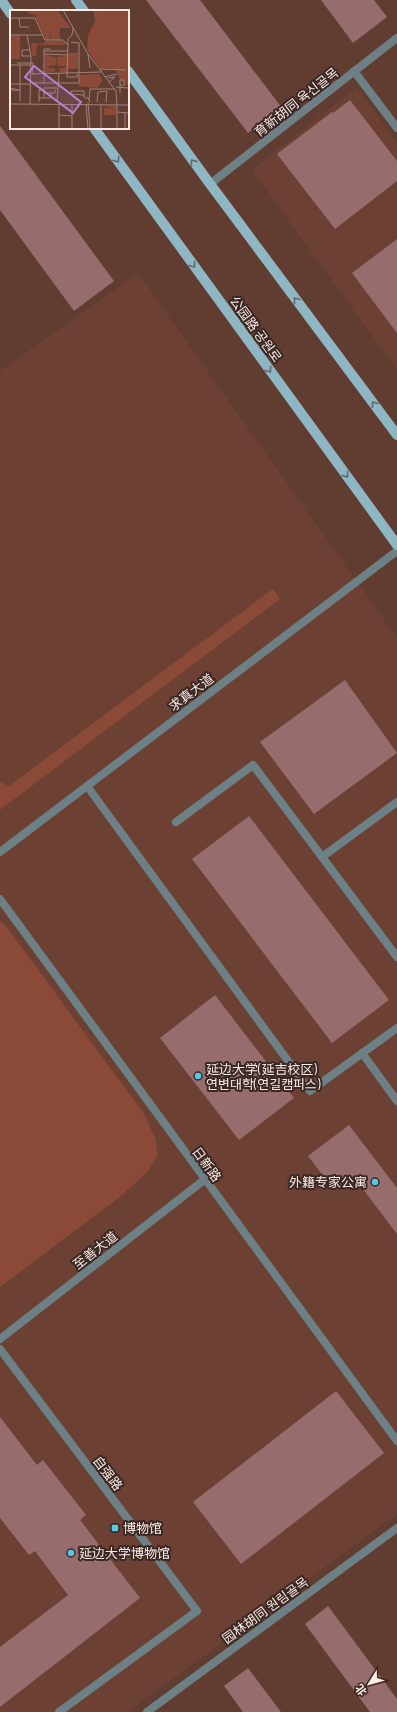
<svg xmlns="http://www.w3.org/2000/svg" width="397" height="1712" font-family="Barlow,'Noto Sans SC','Noto Sans KR',sans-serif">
<rect width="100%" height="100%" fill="#603c31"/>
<g fill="#6c4033">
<path d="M357,87L397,143V370L252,170Z"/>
<path d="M138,273L397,638V1514L128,1712H0V371Z"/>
</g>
<g fill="#8b4a37">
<path d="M273,589L280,599L0,810V782L9,786Z"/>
<path d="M0,921L6,926L144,1114L155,1138L158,1155L148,1171L121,1196L0,1287Z"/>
</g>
<g fill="#976c6d">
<path d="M146,0H200L282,108L248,133Z"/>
<path d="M321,0H374L387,17L353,43Z"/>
<path d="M350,100L397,161V181L335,229L277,154L332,112L333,113Z"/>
<path d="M0,126L114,281L74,311L0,210Z"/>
<path d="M397,239V333L352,273Z"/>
<path d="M345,680L397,753L314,814L260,742Z"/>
<path d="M249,816L389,1000L332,1043L192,859Z"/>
<path d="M215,995L294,1098L239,1140L160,1038Z"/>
<path d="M349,1125L397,1188V1234L353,1176L334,1190L308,1156Z"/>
<path d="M336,1391L384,1453L241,1564L193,1502Z"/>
<path d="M0,1417L37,1465L43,1460L86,1515L80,1520L140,1598L0,1707V1647L68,1595L35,1551L29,1555L0,1518Z"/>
<path d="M328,1606L397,1699V1712H370L305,1624Z"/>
<path d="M248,1668L281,1712H243L224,1686Z"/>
</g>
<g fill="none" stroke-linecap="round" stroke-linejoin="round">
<g stroke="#6c8086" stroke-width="8">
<path d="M354,71L397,128"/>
<path d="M87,786L310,1091L397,1028"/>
<path d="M176,822L253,765L397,957"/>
<path d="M0,852L397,551"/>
<path d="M322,857L397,802"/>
<path d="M0,899L397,1441"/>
<path d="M362,1053L397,1101"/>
<path d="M0,1339L204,1180"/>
<path d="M0,1349L197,1611L59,1712"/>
</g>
<g stroke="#6c8086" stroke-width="8">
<path d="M210,184L397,38"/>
<path d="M147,1712L397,1528"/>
</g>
<g stroke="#8eb7c3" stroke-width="10">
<path d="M1,0L11,14"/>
<path d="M76,0L84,11"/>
<path d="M128,71L210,184L397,435"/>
<path d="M94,128L397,545"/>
</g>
</g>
<defs><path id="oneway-chevron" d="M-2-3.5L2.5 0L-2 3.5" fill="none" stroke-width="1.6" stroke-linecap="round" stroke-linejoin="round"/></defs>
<g stroke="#5f686b">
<use href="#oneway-chevron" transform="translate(117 160) rotate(54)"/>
<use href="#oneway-chevron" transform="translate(193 162) rotate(-126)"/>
<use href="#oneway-chevron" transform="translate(193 265) rotate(54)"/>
<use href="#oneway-chevron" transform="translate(296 300) rotate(-127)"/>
<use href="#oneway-chevron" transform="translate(269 370) rotate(54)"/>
<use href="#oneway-chevron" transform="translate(374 404) rotate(-127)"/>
<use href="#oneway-chevron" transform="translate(346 475) rotate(54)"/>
</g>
<g fill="#59c8e5" stroke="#392823" stroke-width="1.5">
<circle cx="198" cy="1076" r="4"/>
<circle cx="375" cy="1182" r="4"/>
<rect x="111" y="1524" width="8" height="8" rx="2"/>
<circle cx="71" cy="1553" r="4"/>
</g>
<g text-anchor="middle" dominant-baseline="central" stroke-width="4" stroke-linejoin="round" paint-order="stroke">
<g font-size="13" fill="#fdeae5" stroke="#392823">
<text transform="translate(296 102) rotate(-38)">育新胡同 육신골목</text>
<text transform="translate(256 329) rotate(54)">公园路 공원로</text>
<text transform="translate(191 692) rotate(-37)">求真大道</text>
<text transform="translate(207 1164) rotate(54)">日新路</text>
<text transform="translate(95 1250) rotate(-38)">至善大道</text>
<text transform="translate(108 1473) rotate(53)">自强路</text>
<text transform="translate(265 1610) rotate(-36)">园林胡同 원림골목</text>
</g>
<g font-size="13" fill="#fdeae5" stroke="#392823" text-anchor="start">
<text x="206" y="1069">延边大学(延吉校区)<tspan x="206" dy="15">연변대학(연길캠퍼스)</tspan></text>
<text x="367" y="1182" text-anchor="end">外籍专家公寓</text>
<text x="123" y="1528">博物馆</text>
<text x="79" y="1553">延边大学博物馆</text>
</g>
</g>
<g transform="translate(10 10)">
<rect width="119" height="119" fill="#603c31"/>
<path d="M14,0H47L61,18H50V30H41L40,23V30H36L24,3L22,5ZM83,0H119V77L113,70H110L106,59L90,58L77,40L78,25L85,11ZM0,25H10V49H0V30L3,28L0,29ZM35,31H53L56,35H27L26,46H22L21,33L33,34ZM58,43H68V59H58ZM35,45L46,47L47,55L39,56V58H45V62L35,63ZM58,46L57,63L50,62L49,58H55L56,56H48L47,47ZM90,64L92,71L87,78L68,76L70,65ZM106,96V105H94V98H106L92,96Z" fill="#8b4a37"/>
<path fill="none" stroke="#9f8279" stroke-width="1" d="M53,0L78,44L106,81L107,95M0,8H25L35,30H53L58,35M9,8L10,17H19M0,25H32M17,25L21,46L20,94M57,30L62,25L63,18M58,30L57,67H67V64M20,40H12V46H21M34,41H58M34,44L58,45M78,44L80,58M7,53H23L22,64L91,62M0,55H21M90,59L116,60M95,67L107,64M98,68L105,67L99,72M22,73H69V33L61,32M34,73V39H41M0,74H20M106,77L118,78M0,78L9,80H0M34,83H45V80M110,83V75H115L113,70H110V75M74,86V81H61V84L73,85L75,88H78L80,92M29,88H41V83M34,88V78H47M79,90L80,79H104M10,91V55M29,92V80H34M47,92L49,64M78,92L80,119M87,92L88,82L97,81L96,92M0,94L119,95M49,94V119M62,94V119M76,94L78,119M107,102L119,103M49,105L62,106M91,119V95M107,119V95M115,119V103"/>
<path fill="#b682d0" fill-opacity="0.15" stroke="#b682d0" stroke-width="2" d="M24,56L71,92L63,103L15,67Z"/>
<rect width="119" height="119" fill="none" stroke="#fdeae5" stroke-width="2"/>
</g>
<g transform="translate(369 1684) rotate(233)" stroke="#392823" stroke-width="3" paint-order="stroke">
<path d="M0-3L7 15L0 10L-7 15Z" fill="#fdeae5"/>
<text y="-6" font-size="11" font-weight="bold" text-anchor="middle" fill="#fdeae5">北</text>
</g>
</svg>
